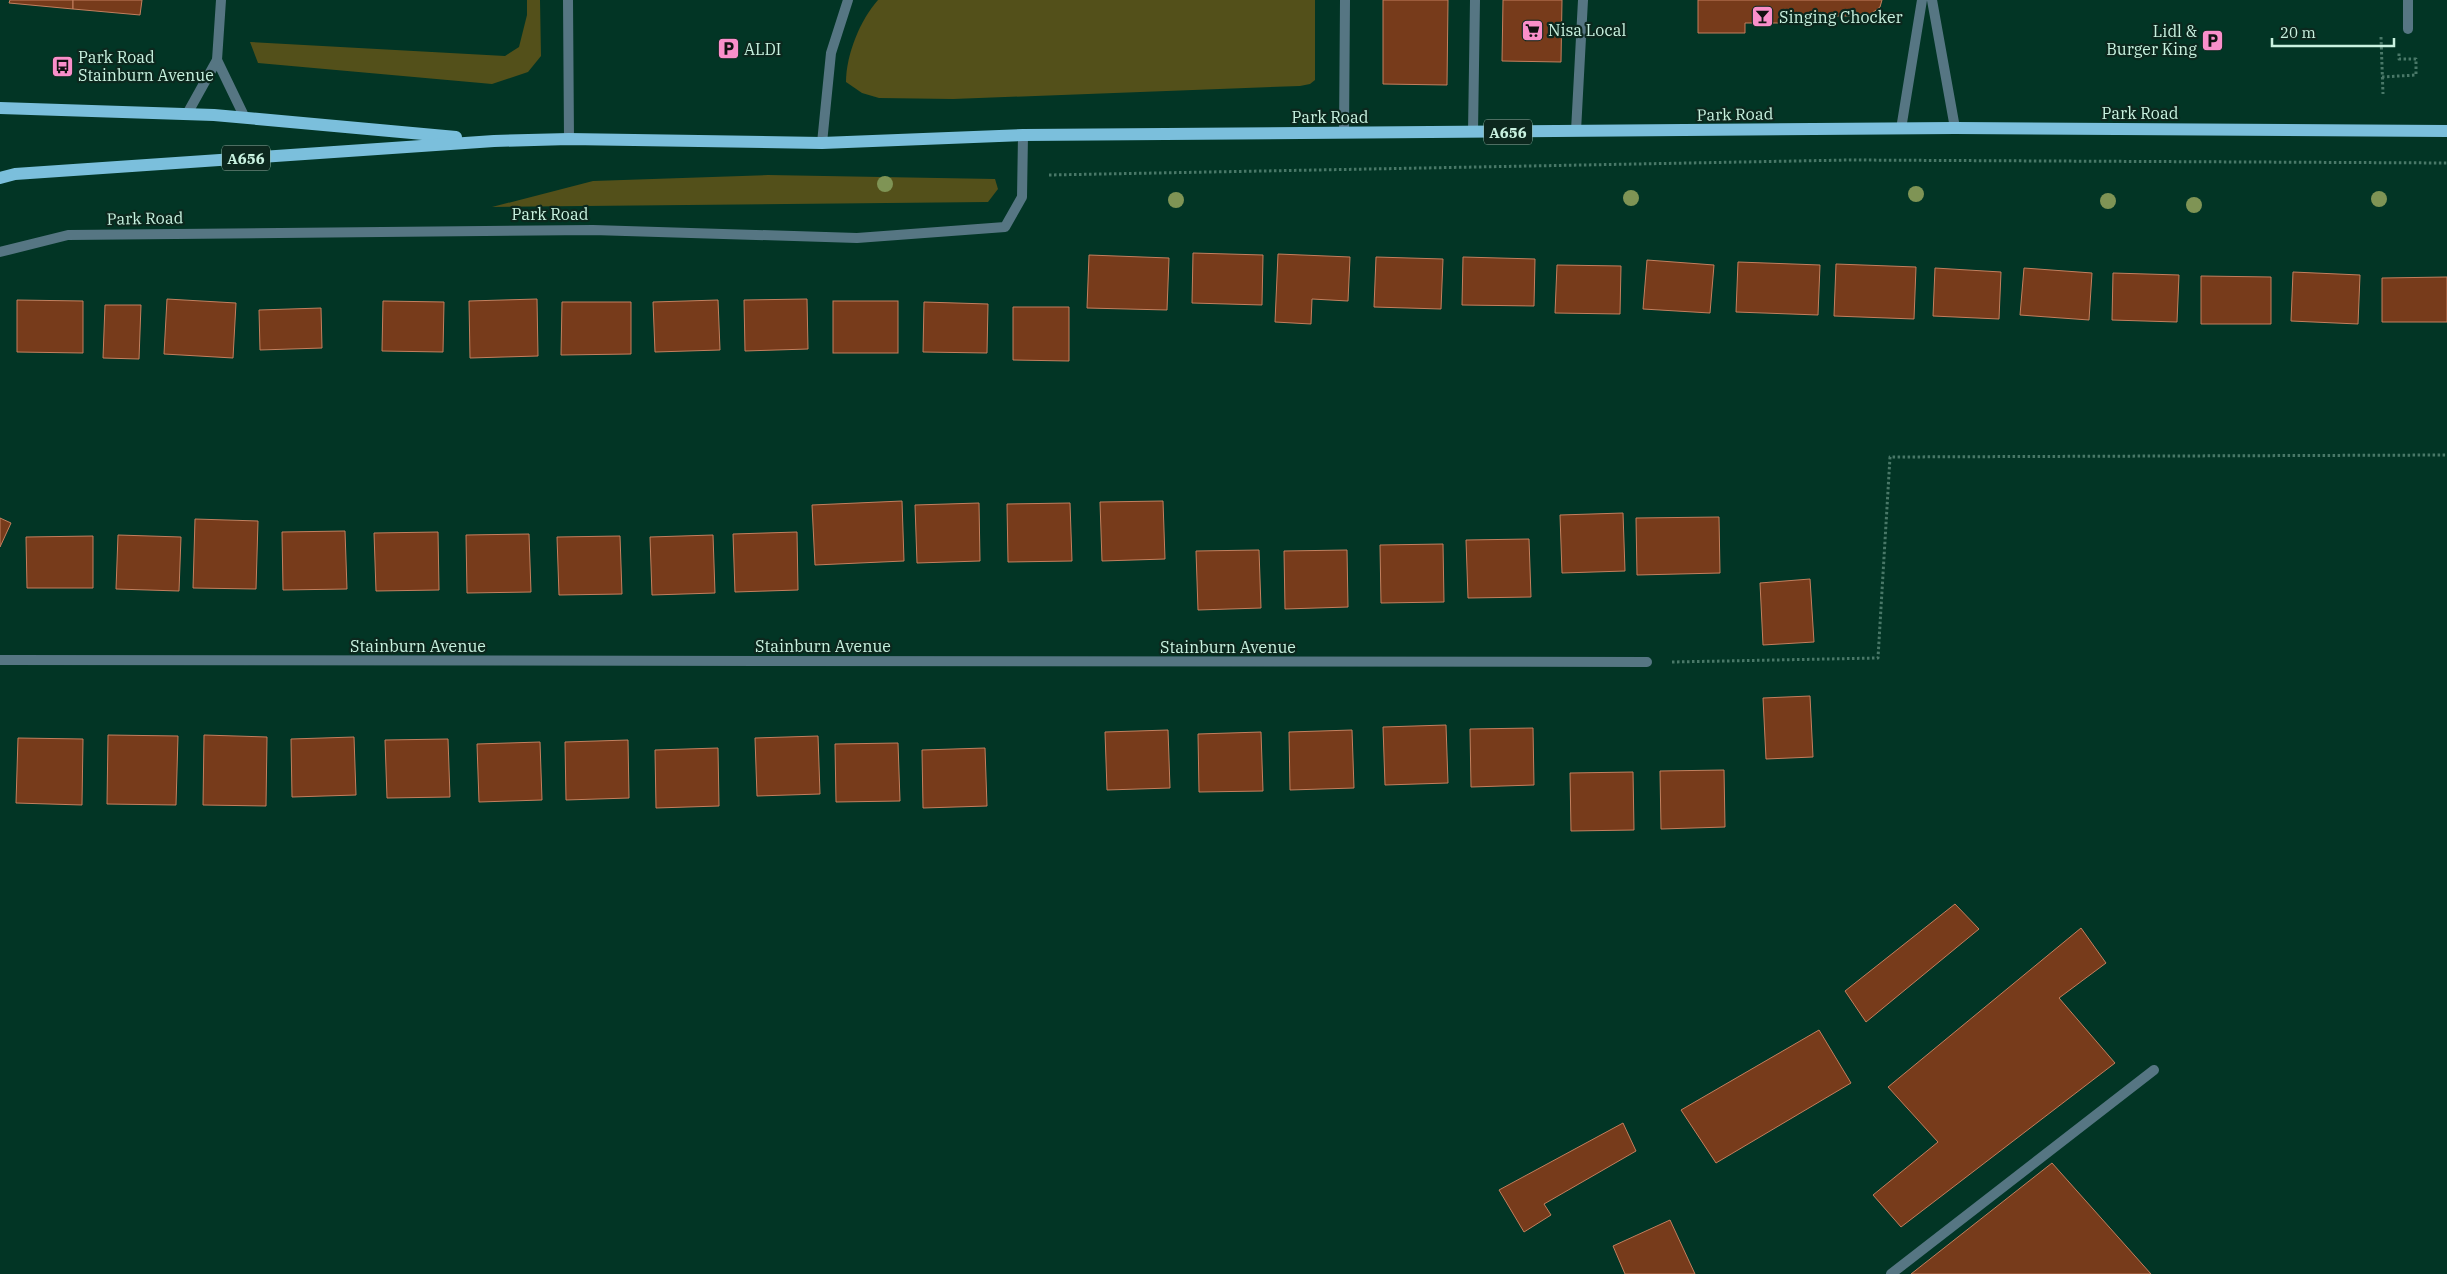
<svg xmlns="http://www.w3.org/2000/svg" width="2447" height="1274" font-family="'IBM Plex Serif',serif">
<rect width="100%" height="100%" fill="#023525"/>
<g fill="#53501a">
<path d="M527,0H540L541,56L528,72L492,84L258,63L250,42L505,56L519,47L527,15Z"/>
<path d="M878,0H1315V80L1310,84L1300,86L953,99L879,98L862,93L846,82C846,55 860,20 878,0Z"/>
<path d="M768,175L995,179L998,189L988,202L492,207L593,181Z"/>
</g>
<g fill="#773b1b" stroke="#c37f5e">
<path d="M10,0H73V9L9,3Z"/>
<path d="M73,0H142L140,15L73,9Z"/>
<path d="M1383,0H1448L1447,85L1383,84Z"/>
<path d="M1503,0H1562L1561,62L1502,61Z"/>
<path d="M1698,0H1882L1880,7L1868,16H1828L1829,23H1745V33H1698Z"/>
<path d="M1193,253L1263,255L1262,305L1192,303Z"/>
<path d="M1278,254L1350,257L1348,301L1312,299L1311,324L1275,322Z"/>
<path d="M1089,255L1169,258L1167,310L1087,308Z"/>
<path d="M1376,257L1443,259L1441,309L1374,307Z"/>
<path d="M1463,257L1535,259L1534,306L1462,305Z"/>
<path d="M1647,260L1714,265L1710,313L1643,309Z"/>
<path d="M1738,262L1820,265L1818,315L1736,312Z"/>
<path d="M1836,264L1916,267L1914,319L1834,316Z"/>
<path d="M1557,265L1621,266L1620,314L1555,313Z"/>
<path d="M1935,268L2001,272L1999,319L1933,316Z"/>
<path d="M2024,268L2092,273L2089,320L2020,315Z"/>
<path d="M2293,272L2360,275L2358,324L2291,321Z"/>
<path d="M2113,273L2179,275L2177,322L2112,320Z"/>
<path d="M2201,276L2271,277V324H2201Z"/>
<path d="M2447,277V322H2382V278Z"/>
<path d="M167,299L236,303L233,358L164,354Z"/>
<path d="M537,299L538,356L470,358L469,301Z"/>
<path d="M807,299L808,349L745,351L744,300Z"/>
<path d="M17,300L83,301V353L17,352Z"/>
<path d="M718,300L720,350L655,352L653,302Z"/>
<path d="M383,301L444,302L443,352L382,351Z"/>
<rect x="833" y="301" width="65" height="52"/>
<path d="M562,302H631V354L561,355Z"/>
<path d="M924,302L988,304L987,353L923,352Z"/>
<path d="M105,305H141L139,359L103,358Z"/>
<path d="M1013,307H1069V361L1013,360Z"/>
<path d="M321,308L322,348L260,350L259,310Z"/>
<path d="M902,501L904,561L815,565L812,505Z"/>
<path d="M1163,501L1165,559L1102,561L1100,502Z"/>
<path d="M979,503L980,561L917,563L915,505Z"/>
<path d="M1070,503L1072,561L1008,562L1007,504Z"/>
<path d="M1623,513L1625,571L1562,573L1560,515Z"/>
<path d="M1719,517L1720,573L1637,575L1636,518Z"/>
<path d="M0,518L11,523L0,547Z"/>
<path d="M195,519L258,521L256,589L193,588Z"/>
<path d="M345,531L347,589L283,590L282,532Z"/>
<path d="M438,532L439,590L376,591L374,533Z"/>
<path d="M797,532L798,590L735,592L733,534Z"/>
<path d="M529,534L531,592L467,593L466,535Z"/>
<path d="M118,535L181,537L179,591L116,589Z"/>
<path d="M713,535L715,593L652,595L650,537Z"/>
<path d="M93,536V588H27L26,537Z"/>
<path d="M620,536L622,594L559,595L557,537Z"/>
<path d="M1529,539L1531,597L1468,598L1466,540Z"/>
<path d="M1443,544L1444,602L1381,603L1380,545Z"/>
<path d="M1259,550L1261,608L1198,610L1196,551Z"/>
<path d="M1347,550L1348,607L1285,609L1284,551Z"/>
<path d="M1810,579L1814,642L1763,645L1760,583Z"/>
<path d="M1810,696L1813,757L1766,759L1763,698Z"/>
<path d="M1446,725L1448,783L1385,785L1383,727Z"/>
<path d="M1533,728L1534,785L1471,787L1470,729Z"/>
<path d="M1168,730L1170,788L1107,790L1105,732Z"/>
<path d="M1352,730L1354,788L1290,790L1289,732Z"/>
<path d="M1261,732L1263,791L1199,792L1198,734Z"/>
<path d="M108,735L178,736L176,805L107,804Z"/>
<path d="M204,735L267,737L266,806L203,805Z"/>
<path d="M818,736L820,794L757,796L755,738Z"/>
<path d="M354,737L356,795L292,797L291,739Z"/>
<path d="M18,738L83,739L82,805L16,803Z"/>
<path d="M448,739L450,797L387,798L385,740Z"/>
<path d="M628,740L629,798L566,800L565,742Z"/>
<path d="M540,742L542,800L479,802L477,744Z"/>
<path d="M898,743L900,801L836,802L835,744Z"/>
<path d="M718,748L719,806L656,808L655,750Z"/>
<path d="M985,748L987,806L923,808L922,750Z"/>
<path d="M1724,770L1725,827L1661,829L1660,771Z"/>
<path d="M1633,772L1634,830L1571,831L1570,773Z"/>
<path d="M1955,904L1979,929L1866,1022L1845,991Z"/>
<path d="M2081,928L2106,963L2059,998L2115,1063L1901,1227L1873,1195L1938,1142L1888,1087Z"/>
<path d="M1819,1030L1851,1083L1716,1163L1681,1110Z"/>
<path d="M1623,1123L1636,1151L1544,1204L1551,1215L1524,1232L1499,1190Z"/>
<path d="M2052,1163L2151,1274H1911Z"/>
<path d="M1670,1220L1695,1274H1625L1613,1246Z"/>
</g>
<g fill="none" stroke-linecap="round" stroke-linejoin="round">
<g stroke="#497868" stroke-width="3" stroke-dasharray="2.5 2.5" stroke-linecap="butt">
<path d="M2381,37L2383,94"/>
<path d="M2382,77L2416,75V59H2399V53"/>
<path d="M1049,175L1849,160L2447,163"/>
<path d="M1672,662L1878,658L1890,457L2447,455"/>
</g>
<g stroke="#567683" stroke-width="10">
<path d="M1932,0L1955,128"/>
<path d="M2408,29V0"/>
<path d="M217,60L245,118"/>
<path d="M187,114L217,60L221,0"/>
<path d="M1901,129L1922,0"/>
<path d="M1576,131L1583,0"/>
<path d="M1473,132L1475,0"/>
<path d="M1344,133L1345,0"/>
<path d="M822,143L831,53L848,0"/>
<path d="M1891,1274L2154,1070"/>
</g>
<g stroke="#567683" stroke-width="10">
<path d="M568,0L569,139"/>
<path d="M0,252L68,235L593,230L857,238L1005,227L1022,197L1023,135"/>
<path d="M0,660L1647,662"/>
</g>
<g stroke="#7bbfdc" stroke-width="12">
<path d="M0,108L214,115L456,137"/>
<path d="M0,178L15,174L494,141L569,139L822,143L1023,135L1955,128L2447,131"/>
</g>
</g>
<g fill="#7f9455">
<circle cx="885" cy="184" r="8"/>
<circle cx="1916" cy="194" r="8"/>
<circle cx="1631" cy="198" r="8"/>
<circle cx="2379" cy="199" r="8"/>
<circle cx="1176" cy="200" r="8"/>
<circle cx="2108" cy="201" r="8"/>
<circle cx="2194" cy="205" r="8"/>
</g>
<defs>
<symbol id="bar-square" viewBox="-11 -11 22 22"><rect x="-9" y="-9" width="18" height="18" rx="4" fill="#f98fca" stroke="#0c281e"/><path d="M-6-5H6L.8 .8V4.5H3.5V6h-7V4.5H-.8V.8Z" fill="#111"/></symbol>
<symbol id="supermarket-square" viewBox="-11 -11 22 22"><rect x="-9" y="-9" width="18" height="18" rx="4" fill="#f98fca" stroke="#0c281e"/><path d="M-6-5.5h2.5l.6 2H6L4.5 2H-2.5L-4.4-4H-6ZM-1.5 3.2a1.3 1.3 0 1 0 .1 0ZM3 3.2a1.3 1.3 0 1 0 .1 0Z" fill="#111"/></symbol>
<symbol id="parking-square" viewBox="-11 -11 22 22"><rect x="-9" y="-9" width="18" height="18" rx="4" fill="#f98fca" stroke="#0c281e"/><path d="M-3.5-5.5H1a3.5 3.5 0 0 1 0 7H-1V5.5H-3.5ZM-1-3.4V-.6H.8a1.4 1.4 0 0 0 0-2.8Z" fill="#111"/></symbol>
<symbol id="bus-square" viewBox="-11 -11 22 22"><rect x="-9" y="-9" width="18" height="18" rx="4" fill="#f98fca" stroke="#0c281e"/><path d="M-5-6H5V4H4V6H2V4H-2V6H-4V4H-5ZM-3.5-4V0h7V-4ZM-3.5 1.2v1.5H-2V1.2ZM2 1.2v1.5H3.5V1.2Z" fill="#111"/></symbol>
</defs>
<g fill-rule="evenodd">
<use href="#bar-square" x="1750" y="4" width="25" height="25"/>
<use href="#supermarket-square" x="1520" y="18" width="25" height="25"/>
<use href="#parking-square" x="2200" y="28" width="25" height="25"/>
<use href="#parking-square" x="716" y="36" width="25" height="25"/>
<use href="#bus-square" x="50" y="54" width="25" height="25"/>
</g>
<g text-anchor="middle" dominant-baseline="central" stroke-width="4.5" stroke-linejoin="round" paint-order="stroke">
<g fill="#0c281e" stroke="#90b5a6" stroke-width="1">
<rect x="1484" y="119.5" width="48" height="25" rx="4"/>
<rect x="222" y="145.5" width="48" height="25" rx="4"/>
</g>
<g font-size="15" font-weight="bold" fill="#c9f2e0">
<text x="1508" y="132">A656</text>
<text x="246" y="158">A656</text>
</g>
<g font-size="16" fill="#c9f2e0" stroke="#0c281e" text-anchor="start">
<text x="1779" y="17">Singing Chocker</text>
<text x="1548" y="30">Nisa Local</text>
<text x="2197" y="31" text-anchor="end">Lidl &amp;<tspan x="2197" dy="18">Burger King</tspan></text>
<text x="744" y="49">ALDI</text>
<text x="78" y="57">Park Road<tspan x="78" dy="18">Stainburn Avenue</tspan></text>
</g>
<g font-size="16" fill="#c9f2e0" stroke="#0c281e">
<text x="2140" y="113">Park Road</text>
<text transform="translate(1735 114) rotate(-1)">Park Road</text>
<text x="1330" y="117">Park Road</text>
<text x="550" y="214">Park Road</text>
<text transform="translate(145 218) rotate(-1)">Park Road</text>
<text x="418" y="646">Stainburn Avenue</text>
<text x="823" y="646">Stainburn Avenue</text>
<text x="1228" y="647">Stainburn Avenue</text>
</g>
</g>
<path d="M2272 38v8h122v-8" fill="none" stroke="#c9f2e0" stroke-width="2.5"/>
<text x="2280" y="38" font-size="15" fill="#c9f2e0" stroke="#0c281e" stroke-width="4" paint-order="stroke">20 m</text>
</svg>
